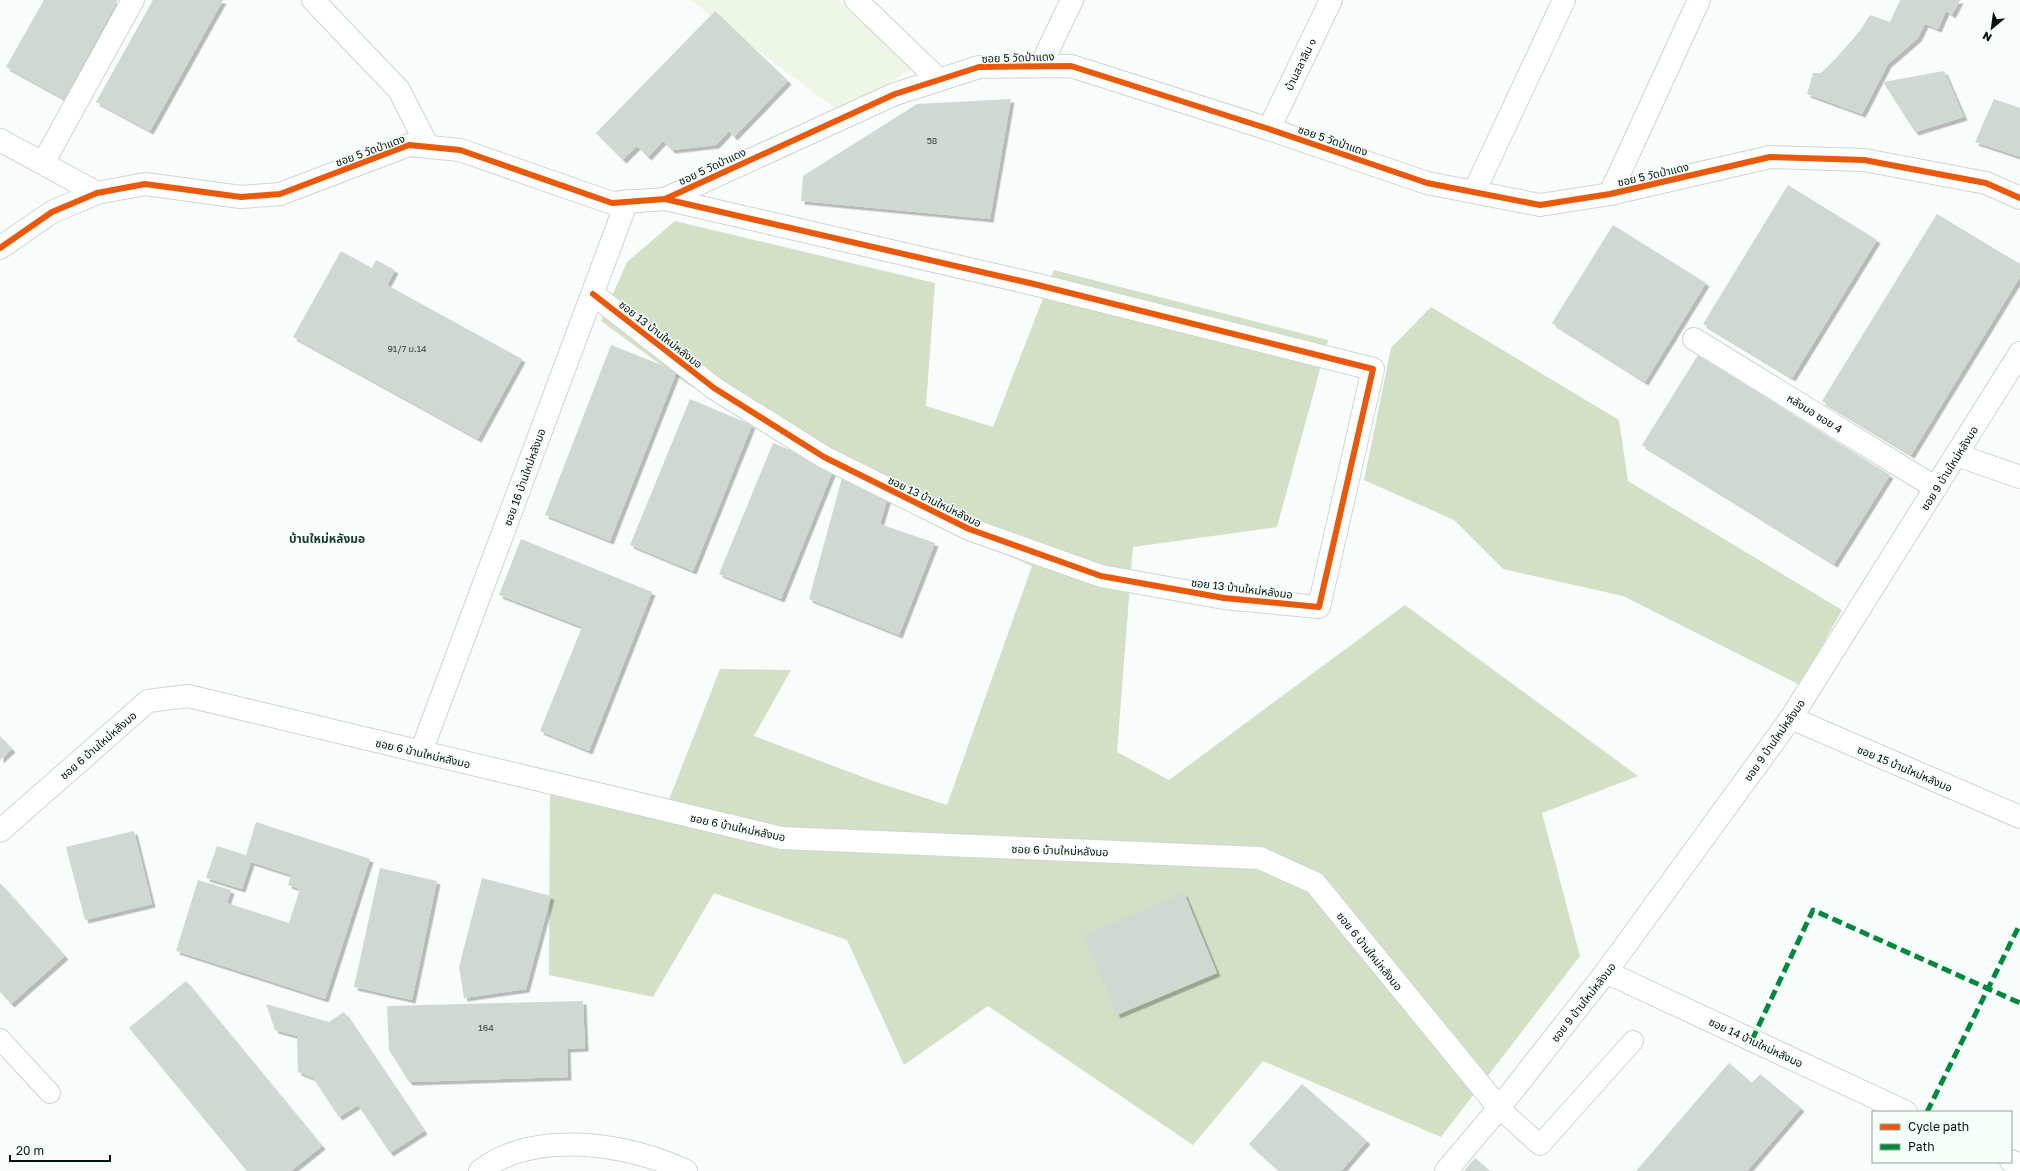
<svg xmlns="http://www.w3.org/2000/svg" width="2020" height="1171" font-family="'Golos Text','Noto Sans Thai',sans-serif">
<defs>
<filter id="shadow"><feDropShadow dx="3.5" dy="3.5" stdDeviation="0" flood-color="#0004"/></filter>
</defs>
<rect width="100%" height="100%" fill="#f8fcfa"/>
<path fill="#eef6e5" d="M690,0H840L913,69L840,112Z"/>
<g fill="#d4e0c5">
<path d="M675,221L935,283L926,406L993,427L1054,270L1328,340L1277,527L1133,547L1117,752L1169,780L1405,605L1638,776L1542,813L1580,956L1441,1137L1263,1061L1193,1145L988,1006L904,1065L847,940L714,893L653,997L549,975L550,790L663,815L720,669L791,670L754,736L876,782L947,805L1032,566L908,511L687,384L601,321L627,262Z"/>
<path d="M1431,307L1619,420L1628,481L1842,610L1800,685L1623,596L1503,569L1454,520L1364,480L1391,348Z"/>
</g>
<g fill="#cfd9d1" filter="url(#shadow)">
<path d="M44,0H118L64,99L6,67Z"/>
<path d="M153,0H223L150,131L96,102Z"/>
<path d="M1900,0H1960L1952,15L1946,11L1938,29L1925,24L1918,38L1888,64L1862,114L1807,94L1813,73H1821L1838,56L1859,32L1870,15L1890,22Z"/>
<path d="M715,11L788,81L734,137L729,131L716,145L672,150L663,141L648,157L637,146L623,160L596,133Z"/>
<path d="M1944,71L1964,117L1915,132L1883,82Z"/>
<path d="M1011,99L990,219L801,201L803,176L917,104Z"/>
<path d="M1994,99L2020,108V157L1975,142Z"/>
<path d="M1788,185L1877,240L1792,378L1703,324Z"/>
<path d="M1937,214L2020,264V277L1911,455L1822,401Z"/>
<path d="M1613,225L1706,283L1645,382L1552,323Z"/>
<path d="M341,251L372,268L376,260L395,270L387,285L522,359L478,439L293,337Z"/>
<path d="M611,345L677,371L610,541L545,515Z"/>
<path d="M1698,355L1890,475L1834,564L1642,445Z"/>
<path d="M690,399L752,425L693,571L630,545Z"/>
<path d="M773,443L834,468L781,599L719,574Z"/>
<path d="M842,478L889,494L880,524L935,543L899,635L809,599Z"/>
<path d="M521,539L652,592L589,751L540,731L582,627L499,595Z"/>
<path d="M0,736L12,749L0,760Z"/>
<path d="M256,822L370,859L325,999L176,951L198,880L231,890L227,903L289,923L300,889L288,885L291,875L251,862L242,889L206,878L217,846L246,855Z"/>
<path d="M134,831L152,904L85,920L66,847Z"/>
<path d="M380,868L437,881L412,1000L354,987Z"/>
<path d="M482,878L551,896L526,989L464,998L459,967Z"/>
<path d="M0,883L65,956L11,1004L0,992Z"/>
<path d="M1184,893L1217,973L1117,1015L1083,935Z"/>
<path d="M186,981L322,1146L291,1171H247L129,1028Z"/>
<path d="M583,1001L585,1048L567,1049L568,1077L409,1082L389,1050L387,1006Z"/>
<path d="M266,1004L329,1022L344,1012L424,1131L390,1153L358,1105L339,1117L313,1078L298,1072L297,1036L275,1030Z"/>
<path d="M1729,1063L1752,1083L1760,1074L1801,1108L1747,1171H1636Z"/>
<path d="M1302,1084L1367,1141L1341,1171H1279L1249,1144Z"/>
<path d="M1475,1158L1490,1171H1464Z"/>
</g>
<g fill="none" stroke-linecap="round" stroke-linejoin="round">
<defs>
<g id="lane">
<path d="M0,1039L50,1093"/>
<path d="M1499,1108L1540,1145L1633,1041"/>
</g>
<g id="street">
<path d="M313,0L399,90L428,147"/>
<path d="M856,0L939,80"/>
<path d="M1041,65L1072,0"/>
<path d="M1269,129L1331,0"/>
<path d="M0,140L97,193"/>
<path d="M43,163L133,0"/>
<path d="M1474,192L1564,0"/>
<path d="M1610,194L1699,0"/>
<path d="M0,248L52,212L97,193L145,184L241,197L280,194L409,145L460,150L612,203L665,199L895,94L979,67L1071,66L1269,129L1427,183L1540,205L1610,194L1770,157L1864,160L1986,183L2020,198"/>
<path d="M593,294L714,388L824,457L969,529L1101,576L1224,598L1319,607L1373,369L1034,284L665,199"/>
<path d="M1694,339L1936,488"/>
<path d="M1957,455L2020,477"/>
<path d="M1791,718L2020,817"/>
<path d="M421,752L627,201"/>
<path d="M0,831L148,701L188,696L782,838L1260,858L1315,883L1499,1108"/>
<path d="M1606,972L1906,1112"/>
<path d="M2011,1161L2020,1165"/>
<path d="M480,1171C534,1129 628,1143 686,1171"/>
<path d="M1446,1171L1499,1108L1606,972L1791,718L2020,353"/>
</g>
</defs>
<use href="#lane" stroke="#cdd6d2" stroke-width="22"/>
<use href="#street" stroke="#cdd6d2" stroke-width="24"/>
<use href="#lane" stroke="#fefffe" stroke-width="20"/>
<use href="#street" stroke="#fefffe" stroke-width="22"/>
<g stroke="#00873e" stroke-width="5" stroke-dasharray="10 5" stroke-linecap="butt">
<path d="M1752,1040L1813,910L2020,1003"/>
<path d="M1927,1112L2020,924"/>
</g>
<defs>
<g id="cycleway">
<path d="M0,248L52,212L97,193L145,184L241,197L280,194L409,145L460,150L612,203L665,199L895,94L979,67L1071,66L1269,129L1427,183L1540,205L1610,194L1770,157L1864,160L1986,183L2020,198"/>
<path d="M593,294L714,388L824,457L969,529L1101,576L1224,598L1319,607L1373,369L1034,284L665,199"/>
</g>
</defs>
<use href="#cycleway" stroke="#f6fefa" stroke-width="8"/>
<use href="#cycleway" stroke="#e8590c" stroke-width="6"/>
</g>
<g text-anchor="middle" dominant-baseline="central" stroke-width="3" stroke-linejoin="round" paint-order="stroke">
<g font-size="9" fill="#38443e">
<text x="932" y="140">58</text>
<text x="407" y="348">91/7 ม.14</text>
<text x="486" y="1027">164</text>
</g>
<g font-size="11" fill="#05120d" stroke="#f6fefa">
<text transform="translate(1018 57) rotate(-2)">ซอย 5 วัดป่าแดง</text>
<text transform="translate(1300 64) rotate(-64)">บ้านสลาลิน ๑</text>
<text transform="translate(1333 140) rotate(19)">ซอย 5 วัดป่าแดง</text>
<text transform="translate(370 150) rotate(-20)">ซอย 5 วัดป่าแดง</text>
<text transform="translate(712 166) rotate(-25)">ซอย 5 วัดป่าแดง</text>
<text transform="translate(1653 174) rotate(-13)">ซอย 5 วัดป่าแดง</text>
<text transform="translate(661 334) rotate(38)">ซอย 13 บ้านใหม่หลังมอ</text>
<text transform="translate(1815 413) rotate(32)">หลังมอ ซอย 4</text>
<text transform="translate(1949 468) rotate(-58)">ซอย 9 บ้านใหม่หลังมอ</text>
<text transform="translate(524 477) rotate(-70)">ซอย 16 บ้านใหม่หลังมอ</text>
<text transform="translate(935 501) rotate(26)">ซอย 13 บ้านใหม่หลังมอ</text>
<text transform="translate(1242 588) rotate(7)">ซอย 13 บ้านใหม่หลังมอ</text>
<text transform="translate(1774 740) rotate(-55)">ซอย 9 บ้านใหม่หลังมอ</text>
<text transform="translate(98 745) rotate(-41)">ซอย 6 บ้านใหม่หลังมอ</text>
<text transform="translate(423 753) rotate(13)">ซอย 6 บ้านใหม่หลังมอ</text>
<text transform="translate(1905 768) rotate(23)">ซอย 15 บ้านใหม่หลังมอ</text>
<text transform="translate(738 827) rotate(12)">ซอย 6 บ้านใหม่หลังมอ</text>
<text transform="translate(1060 850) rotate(2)">ซอย 6 บ้านใหม่หลังมอ</text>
<text transform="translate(1370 951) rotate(51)">ซอย 6 บ้านใหม่หลังมอ</text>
<text transform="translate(1583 1002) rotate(-52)">ซอย 9 บ้านใหม่หลังมอ</text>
<text transform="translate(1756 1042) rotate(25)">ซอย 14 บ้านใหม่หลังมอ</text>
</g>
<g font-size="12" font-weight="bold" fill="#18392c" stroke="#f6fefa">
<text x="327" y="538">บ้านใหม่หลังมอ</text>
</g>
</g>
<rect x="1872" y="1111" width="140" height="52" fill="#f6fefa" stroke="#96a09b"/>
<rect x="1880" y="1124" width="20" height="6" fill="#e8590c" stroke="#96a09b"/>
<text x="1908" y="1131" font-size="12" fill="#05120d">Cycle path</text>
<rect x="1880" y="1144" width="20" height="6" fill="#00873e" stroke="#96a09b"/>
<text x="1908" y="1151" font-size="12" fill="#05120d">Path</text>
<g transform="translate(1992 28) rotate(209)" stroke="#f6fefa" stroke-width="3" paint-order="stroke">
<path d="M0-3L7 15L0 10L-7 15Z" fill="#05120d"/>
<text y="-6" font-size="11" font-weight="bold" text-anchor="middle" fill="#05120d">N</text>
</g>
<path d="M10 1155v6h100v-6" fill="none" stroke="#05120d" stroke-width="2"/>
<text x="16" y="1155" font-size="12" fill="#05120d" stroke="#f6fefa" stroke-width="3" paint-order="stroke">20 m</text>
</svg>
